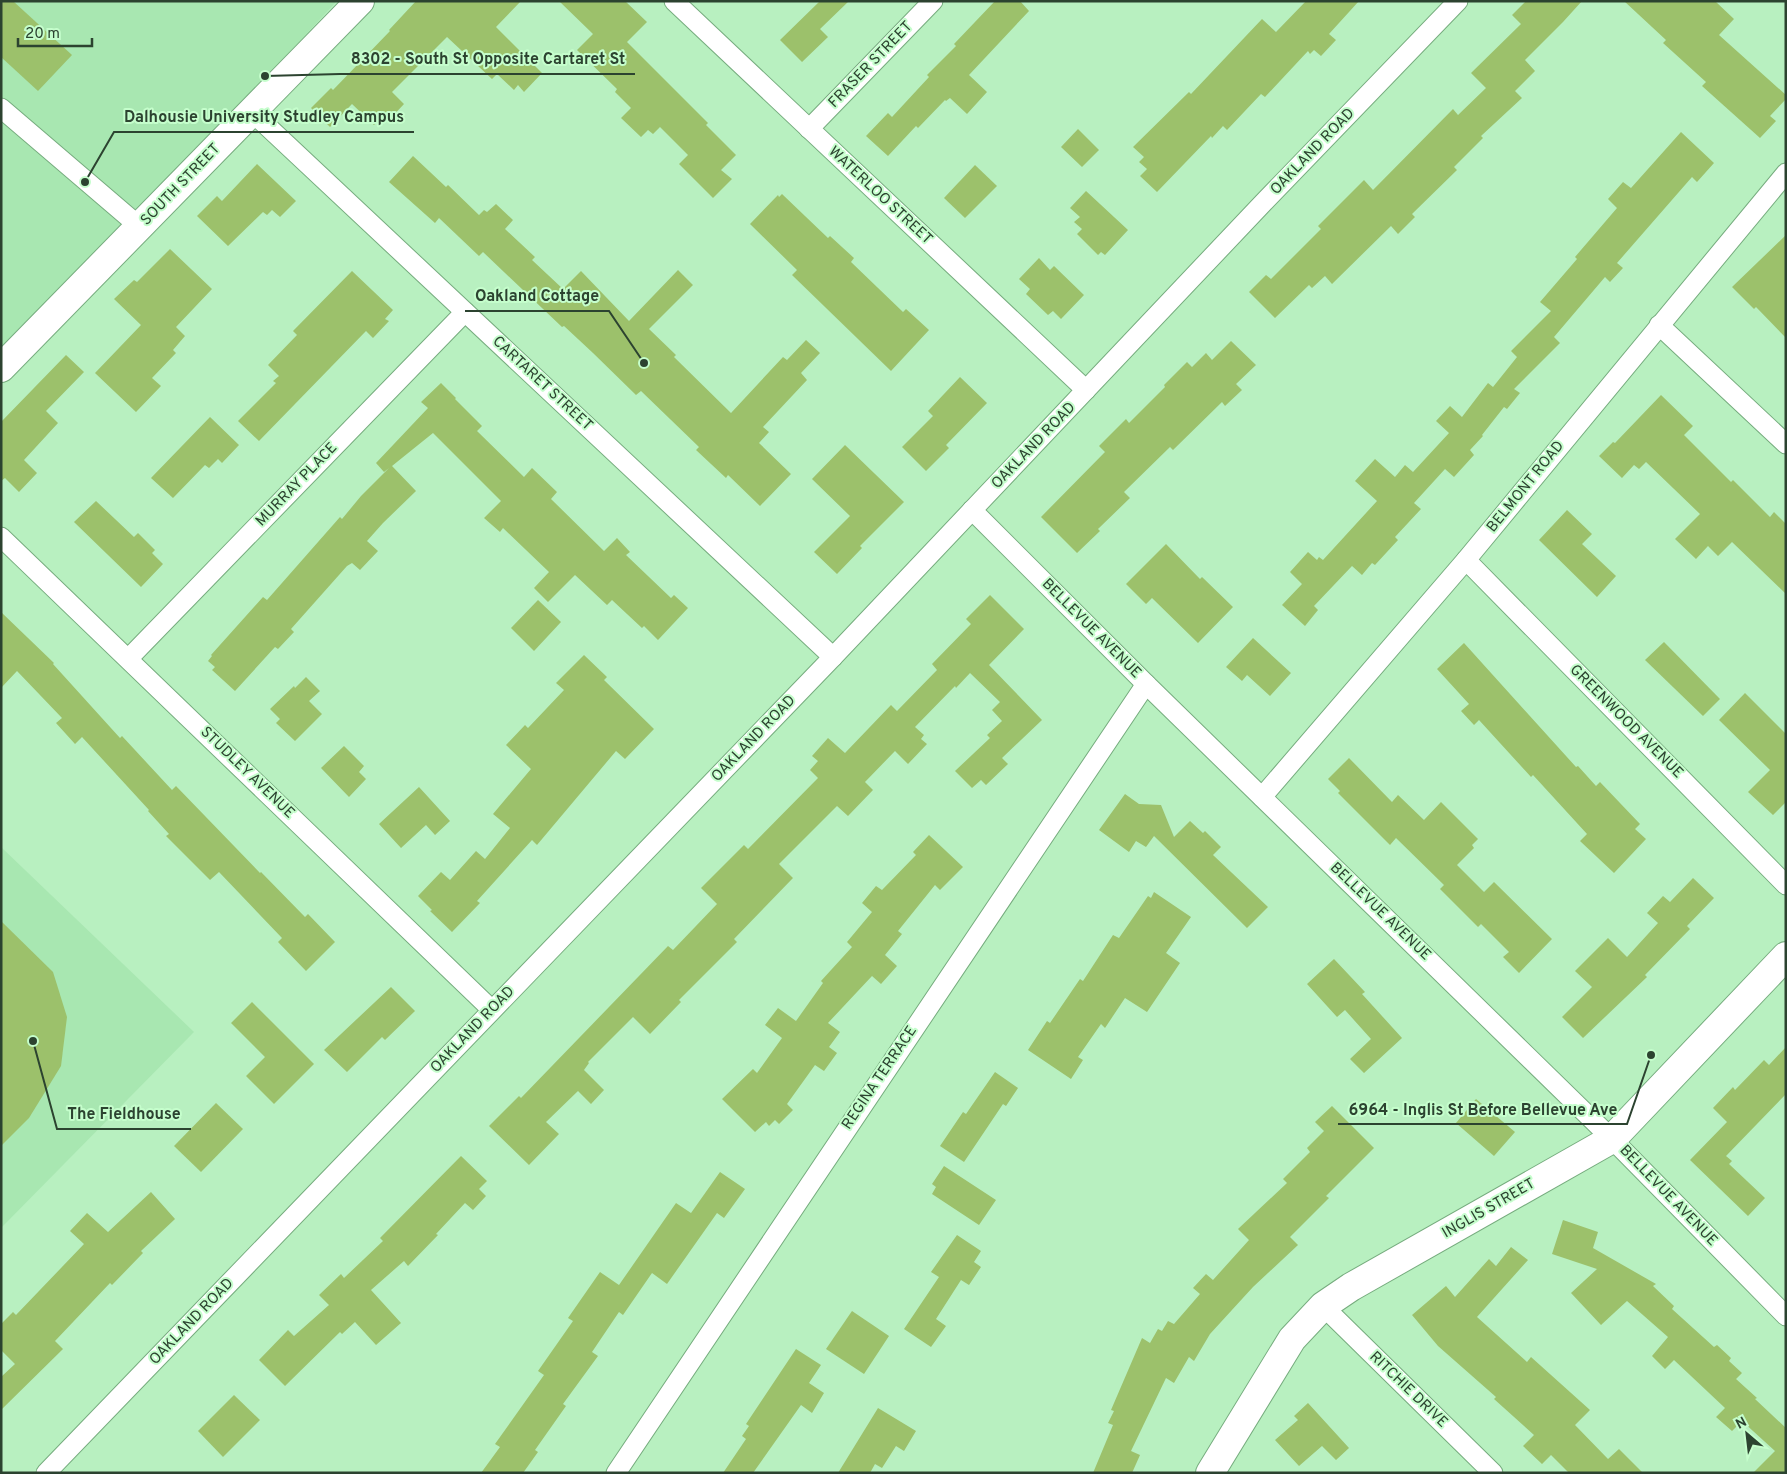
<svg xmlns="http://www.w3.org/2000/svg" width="1787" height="1474" font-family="Overpass,sans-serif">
<rect width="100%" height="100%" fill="#b8f0c0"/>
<g fill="#a8e7b1">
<path d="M1,1H337L1,362Z"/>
<path d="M1,847L194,1032L1,1228Z"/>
</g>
<g fill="#9cc16b">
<path d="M1,1H13L72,55L38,91L1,57Z"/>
<path d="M416,1H521L496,27L542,73L524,92L518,85L514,90L497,74L492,79L447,37L392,92L404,104L390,119L384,114L374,125L352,104L330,127L311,108L331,88L333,90L390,31L389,30Z"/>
<path d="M559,1H625L647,22L627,42L708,123L706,125L736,155L721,170L732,179L713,198L679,164L688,155L660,127L653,134L648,130L641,137L621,118L631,108L615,92L617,89L577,50L593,34Z"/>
<path d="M820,1H849L820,29L828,37L802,62L780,40Z"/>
<path d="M995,1H1020L1029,11L969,75L987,92L967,114L950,98L946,101L945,100L918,128L916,126L888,156L866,136L888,113L892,117L929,77L927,75L956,46L954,44Z"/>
<path d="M1306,1H1359L1329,34L1336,40L1321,56L1314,50L1310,54L1308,51L1265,97L1261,94L1227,130L1223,126L1212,138L1211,136L1157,192L1140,176L1147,169L1139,162L1144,157L1133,147L1189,92L1191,94L1262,19L1276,32Z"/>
<path d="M1526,1H1582L1563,22L1525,60L1535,71L1515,91L1522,98L1481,136L1483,138L1454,167L1457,170L1412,214L1415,217L1398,234L1391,226L1332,284L1325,276L1312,288L1309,285L1275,318L1249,292L1266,275L1271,279L1321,229L1318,226L1364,180L1373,190L1453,109L1458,115L1486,88L1471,73L1521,24L1512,15Z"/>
<path d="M1624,1H1715L1734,19L1719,35L1786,95V99L1770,116L1776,121L1760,138L1702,86L1706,82L1663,43L1666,40Z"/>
<path d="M1078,129L1099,150L1082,167L1061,147Z"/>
<path d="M1681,132L1714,163L1697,182L1692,177L1617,263L1623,268L1610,282L1605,277L1554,337L1560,343L1514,389L1520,393L1507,409L1504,407L1482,435L1483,436L1470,450L1474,455L1454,477L1445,469L1414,503L1421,509L1395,537L1398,540L1375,565L1372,563L1362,575L1352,566L1314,606L1318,610L1305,626L1282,605L1302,584L1290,572L1308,552L1317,560L1319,557L1323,560L1377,501L1355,481L1375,459L1395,477L1405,465L1413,472L1449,433L1436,421L1450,406L1462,417L1488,383L1493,387L1517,357L1511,351L1551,311L1540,302L1577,259L1575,257L1617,208L1608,199L1623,182L1631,188Z"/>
<path d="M413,156L446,187L448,185L479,215L484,210L487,212L496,204L513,220L505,229L535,257L532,260L563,289L581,271L629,321L678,270L693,285L649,329L676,355L674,357L731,413L783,357L787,360L806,340L820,353L801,373L807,380L763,427L769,432L759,443L791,474L760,506L728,475L726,478L696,450L699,447L641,391L636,395L593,353L564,326L562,327L483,252L479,256L439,218L435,223L389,182Z"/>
<path d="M257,164L296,201L280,217L272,210L267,215L263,212L228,246L197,216L217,196L222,201Z"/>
<path d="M975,165L997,186L965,218L944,198Z"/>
<path d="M1086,191L1128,230L1105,255L1101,252L1098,255L1077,234L1082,229L1074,222L1080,217L1070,208Z"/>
<path d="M782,194L828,238L830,236L854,258L851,262L903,312L906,309L929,330L891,371L792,275L797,270L750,224L778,195L779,197Z"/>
<path d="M1786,235V338L1756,307L1754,309L1732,287Z"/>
<path d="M170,249L212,289L176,327L185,336L173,350L176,353L152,378L161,386L136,412L95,373L141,325L114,299L134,280L137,282Z"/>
<path d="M1039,258L1050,270L1054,266L1084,295L1061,319L1053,311L1048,315L1026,294L1030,289L1019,279Z"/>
<path d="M352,271L393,310L385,319L389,321L373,338L366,331L259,441L238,421L276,383L273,381L279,376L268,365L297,335L293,331Z"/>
<path d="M1231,341L1256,365L1236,384L1242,390L1225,406L1222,402L1173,450L1170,447L1124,492L1130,498L1098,529L1100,531L1077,553L1041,517L1105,452L1099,446L1126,419L1129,423L1165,387L1164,385L1187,362L1192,367L1206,353L1212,360Z"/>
<path d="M66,355L84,372L46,411L58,423L24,460L37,473L19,492L5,478L1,481V422Z"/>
<path d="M960,377L987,403L946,445L949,448L926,471L902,447L933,416L928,411Z"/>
<path d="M441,383L456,398L455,399L482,426L477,431L524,477L532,468L557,492L551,499L604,551L617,538L630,552L626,555L671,598L674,595L688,608L658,640L644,626L642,628L612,600L607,605L575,575L548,602L534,588L549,572L503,528L500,532L484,518L501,501L433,433L392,466L416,491L383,523L367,541L378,551L360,570L352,563L347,566L291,629L294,632L278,649L275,647L235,691L212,670L215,667L208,661L212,656L211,655L263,597L267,600L340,517L342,519L361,496L389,468L384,472L376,463L428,408L421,402Z"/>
<path d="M1661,395L1693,426L1684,435L1731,482L1733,480L1770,517L1774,512L1786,524V594L1732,542L1718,556L1708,546L1696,559L1675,539L1700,514L1646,462L1639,469L1634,465L1622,478L1599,456L1613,442L1615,443Z"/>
<path d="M210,417L239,445L222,463L218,459L209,468L205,465L173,498L151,478Z"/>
<path d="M845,445L904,502L860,546L862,548L837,574L814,552L850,516L812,479Z"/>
<path d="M96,501L134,537L138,533L155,550L152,553L163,564L141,587L74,522Z"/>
<path d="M1567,510L1592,534L1582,544L1616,576L1597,597L1539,540Z"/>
<path d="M1166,544L1200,579L1202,577L1233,607L1198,643L1152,598L1146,604L1126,584Z"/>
<path d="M990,595L1024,629L989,665L1042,720L1002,758L1008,764L986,785L981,780L972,788L955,771L990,738L987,735L1002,721L992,710L1000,702L970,673L956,688L955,686L915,727L924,735L921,739L927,744L908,764L895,751L865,782L873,790L848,816L837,806L779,864L793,878L734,939L737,942L679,1000L681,1002L650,1034L633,1017L588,1062L589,1063L584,1070L604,1090L591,1104L578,1091L546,1122L559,1134L529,1165L489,1126L519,1096L521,1098L668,946L673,950L717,904L701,888L744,845L748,849L818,778L810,770L818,761L812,756L828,738L845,753L891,705L897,711L937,670L932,664L971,624L966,619Z"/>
<path d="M538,600L561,622L534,651L511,628Z"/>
<path d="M1,612L54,663L53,664L120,738L122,736L172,790L176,786L260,873L261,872L305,917L308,914L335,942L306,971L278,942L282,938L219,872L210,880L166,836L169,834L148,811L149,810L82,737L75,744L56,723L62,718L17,671L1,688Z"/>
<path d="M1253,638L1291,673L1270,696L1247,675L1242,681L1226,667Z"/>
<path d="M1664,642L1720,699L1703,716L1645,660Z"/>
<path d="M1464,643L1576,767L1578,766L1596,786L1600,782L1640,824L1635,829L1646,839L1614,873L1580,841L1587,834L1533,775L1531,777L1479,720L1474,725L1461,711L1469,704L1437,669Z"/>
<path d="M584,655L607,677L604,680L654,729L625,759L616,751L537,845L532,840L477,901L480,903L452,932L430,911L432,910L418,896L441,872L450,880L476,851L485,859L510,828L493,814L531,769L506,745L525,725L528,728L564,690L556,683Z"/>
<path d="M306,677L320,691L309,701L322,714L295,741L276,723L280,719L270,709L294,686L295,688Z"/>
<path d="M1745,693L1786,734V802L1773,815L1748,792L1770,770L1719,720Z"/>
<path d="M344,746L364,766L359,772L366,779L349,797L321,768Z"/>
<path d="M1349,758L1392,802L1398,795L1424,820L1441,802L1478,839L1472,845L1474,848L1457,865L1484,892L1494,882L1552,939L1519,973L1503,957L1509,952L1481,924L1478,927L1440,889L1444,885L1396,838L1390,845L1338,793L1340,791L1328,779Z"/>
<path d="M419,787L450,821L435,835L426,825L401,848L379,824Z"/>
<path d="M1125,794L1139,804L1161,805L1174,837L1190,821L1203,833L1205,831L1221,847L1213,855L1268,907L1247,928L1154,836L1146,847L1136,841L1129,852L1099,830Z"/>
<path d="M929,835L963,867L940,890L935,885L898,931L902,934L885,955L897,966L881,984L872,976L828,1023L840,1032L829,1047L837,1053L824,1071L815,1065L787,1104L793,1110L779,1124L775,1120L769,1126L766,1122L755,1132L722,1099L753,1069L757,1073L782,1038L765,1025L778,1008L796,1021L823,983L821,981L852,947L847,942L872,912L862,903L876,886L882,890L916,855L913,852Z"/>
<path d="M1693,878L1714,898L1687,926L1690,929L1645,975L1647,977L1583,1038L1562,1017L1592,987L1575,971L1608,938L1627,957L1658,923L1647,913L1663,896L1670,902Z"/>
<path d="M1154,892L1191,917L1166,953L1180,963L1147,1012L1125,998L1105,1028L1101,1024L1078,1057L1083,1060L1071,1079L1028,1050L1047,1021L1050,1023L1080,979L1083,981L1113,935L1119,938L1148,896L1151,898Z"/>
<path d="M1,921L53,972L67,1017L61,1066L29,1118L1,1146Z"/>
<path d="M1334,959L1365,992L1362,994L1402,1038L1364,1073L1350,1059L1371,1039L1345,1010L1337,1017L1307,984Z"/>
<path d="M391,987L415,1011L385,1040L382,1037L347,1072L324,1050Z"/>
<path d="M252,1002L314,1064L274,1104L246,1076L265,1057L231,1023Z"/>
<path d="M1786,1047V1094L1726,1156L1732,1161L1729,1164L1765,1198L1748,1216L1690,1160L1727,1122L1713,1108L1733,1087L1735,1090L1764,1060L1769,1065Z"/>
<path d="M995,1072L1018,1088L1006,1106L1003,1104L964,1162L940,1146L963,1112L966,1114Z"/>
<path d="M1476,1099L1515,1132L1494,1156L1456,1123Z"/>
<path d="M216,1103L243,1129L201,1172L174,1146Z"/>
<path d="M1332,1106L1374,1148L1326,1196L1329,1198L1290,1237L1298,1245L1253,1287L1210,1334L1194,1361L1189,1357L1174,1383L1166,1378L1131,1451L1140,1455L1132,1473H1093L1113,1425L1108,1423L1114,1411L1111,1410L1142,1338L1150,1343L1158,1329L1162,1331L1168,1321L1174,1324L1200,1294L1193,1288L1206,1274L1213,1280L1249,1240L1238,1229L1287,1183L1283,1179L1310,1152L1307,1148L1324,1131L1315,1122Z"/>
<path d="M461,1156L487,1181L479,1189L486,1196L473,1210L465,1203L436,1234L438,1235L408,1266L404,1261L371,1290L401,1323L376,1345L355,1322L342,1334L340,1332L285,1386L259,1360L288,1330L294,1336L329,1305L319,1295L341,1274L344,1278L383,1241L380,1238Z"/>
<path d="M944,1166L996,1200L979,1225L932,1194L936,1187L932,1184Z"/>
<path d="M720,1172L745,1189L724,1218L717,1213L667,1284L652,1273L623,1315L619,1312L592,1352L598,1356L563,1404L566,1406L535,1450L538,1452L523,1473H481L500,1447L495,1444L544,1375L538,1371L573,1321L568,1318L600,1272L619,1285L676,1203L691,1213Z"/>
<path d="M151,1192L175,1219L141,1251L143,1253L112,1285L110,1283L55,1341L63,1349L1,1410V1377L15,1364L1,1350V1324L13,1312L16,1315L84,1244L70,1231L87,1213L108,1232Z"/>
<path d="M1563,1220L1598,1232L1593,1248L1656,1284L1653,1286L1674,1306L1672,1309L1714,1347L1717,1345L1731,1358L1729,1361L1742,1373L1736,1379L1757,1398L1755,1399L1786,1428V1473H1753L1775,1451L1742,1421L1732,1431L1716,1417L1725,1408L1674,1360L1665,1369L1652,1356L1668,1337L1627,1301L1601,1325L1571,1293L1597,1269L1552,1254Z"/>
<path d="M957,1235L981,1251L974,1262L981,1267L969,1285L961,1280L936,1319L946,1326L931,1347L904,1329L939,1277L931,1272Z"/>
<path d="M1511,1247L1528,1260L1477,1317L1527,1362L1531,1357L1590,1410L1575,1425L1608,1459L1619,1449L1643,1473H1569L1551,1455L1542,1464L1523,1446L1534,1435L1494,1399L1496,1397L1438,1346L1412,1315L1446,1286L1455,1297L1489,1259L1496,1266Z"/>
<path d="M852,1311L889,1336L864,1374L826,1349Z"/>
<path d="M796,1349L821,1365L809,1383L824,1393L812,1413L801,1405L753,1473H723L746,1439L742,1436L749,1426L746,1424Z"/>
<path d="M234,1395L260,1420L223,1457L198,1431Z"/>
<path d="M1308,1403L1349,1448L1336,1460L1322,1446L1299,1466L1275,1440L1298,1420L1294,1416Z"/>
<path d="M878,1408L916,1431L904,1451L896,1446L882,1468L875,1464L870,1473H838Z"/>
</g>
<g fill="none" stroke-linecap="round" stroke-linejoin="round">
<defs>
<g id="street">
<path d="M674,1L1086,390"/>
<path d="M1,108L140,227"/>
<path d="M252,112L833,657"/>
<path d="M809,129L933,1"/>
<path d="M1659,325L1786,444"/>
<path d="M972,510L1146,684L1612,1139L1786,1316"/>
<path d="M1,537L492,1010"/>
<path d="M1466,560L1786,885"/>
<path d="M129,658L465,312"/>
<path d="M1262,797L1466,560L1786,173"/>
<path d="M1323,1306L1493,1473"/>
<path d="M46,1473L833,657L1263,203L1458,1"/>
<path d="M616,1473L1146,684"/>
</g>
<g id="secondary">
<path d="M1,368L360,1"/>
<path d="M1210,1473L1292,1339L1323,1306L1351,1287L1612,1139L1786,956"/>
</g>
</defs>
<use href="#street" stroke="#76ac7e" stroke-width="21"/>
<use href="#secondary" stroke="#76ac7e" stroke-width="30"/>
<use href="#street" stroke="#fff" stroke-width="19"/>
<use href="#secondary" stroke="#fff" stroke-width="28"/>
</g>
<g text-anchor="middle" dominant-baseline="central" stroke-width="4" stroke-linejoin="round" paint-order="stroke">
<g font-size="15" fill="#2c4330" stroke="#c5fecc">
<text transform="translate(871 65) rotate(-46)">FRASER STREET</text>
<text transform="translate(1313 152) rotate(-46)">OAKLAND ROAD</text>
<text transform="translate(181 185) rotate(-46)">SOUTH STREET</text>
<text transform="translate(880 196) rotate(43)">WATERLOO STREET</text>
<text transform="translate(542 384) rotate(43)">CARTARET STREET</text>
<text transform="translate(1034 446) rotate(-46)">OAKLAND ROAD</text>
<text transform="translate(297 485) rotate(-46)">MURRAY PLACE</text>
<text transform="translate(1526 487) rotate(-51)">BELMONT ROAD</text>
<text transform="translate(1091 629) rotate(45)">BELLEVUE AVENUE</text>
<text transform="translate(1626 722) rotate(45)">GREENWOOD AVENUE</text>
<text transform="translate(754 739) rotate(-46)">OAKLAND ROAD</text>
<text transform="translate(247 773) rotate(44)">STUDLEY AVENUE</text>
<text transform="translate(1380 912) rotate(44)">BELLEVUE AVENUE</text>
<text transform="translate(473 1030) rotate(-46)">OAKLAND ROAD</text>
<text transform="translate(880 1078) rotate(-56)">REGINA TERRACE</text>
<text transform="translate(1668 1196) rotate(46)">BELLEVUE AVENUE</text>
<text transform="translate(1489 1209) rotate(-30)">INGLIS STREET</text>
<text transform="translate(192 1322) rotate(-46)">OAKLAND ROAD</text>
<text transform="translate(1408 1390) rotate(44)">RITCHIE DRIVE</text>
</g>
</g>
<path fill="none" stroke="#2c4330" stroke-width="2" d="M265 76L340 74H635M85 182L114 132H414M644 363L609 311H465M1651 1055L1627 1124H1338M33 1041L57 1129H191"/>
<g fill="#2c4330" stroke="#c5fecc" stroke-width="2">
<circle cx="265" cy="76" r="5"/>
<circle cx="85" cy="182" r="5"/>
<circle cx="644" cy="363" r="5"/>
<circle cx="1651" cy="1055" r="5"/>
<circle cx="33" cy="1041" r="5"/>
</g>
<g font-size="16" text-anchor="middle" font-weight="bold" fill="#2c4330" stroke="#c5fecc" stroke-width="4" stroke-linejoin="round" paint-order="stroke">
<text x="488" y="64">8302 - South St Opposite Cartaret St</text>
<text x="264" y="122">Dalhousie University Studley Campus</text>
<text x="537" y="301">Oakland Cottage</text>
<text x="1483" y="1115">6964 - Inglis St Before Bellevue Ave</text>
<text x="124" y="1119">The Fieldhouse</text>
</g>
<rect width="1787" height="1474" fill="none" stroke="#2c4330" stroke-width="5"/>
<g transform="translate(1747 1434) rotate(332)" stroke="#c5fecc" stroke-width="4" paint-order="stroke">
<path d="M0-4L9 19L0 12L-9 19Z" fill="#2c4330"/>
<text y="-8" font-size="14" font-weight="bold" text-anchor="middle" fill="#2c4330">N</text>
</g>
<path d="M18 38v8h74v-8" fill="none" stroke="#2c4330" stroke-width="2.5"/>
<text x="25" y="38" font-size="15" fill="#2c4330" stroke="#c5fecc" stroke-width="4" paint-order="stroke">20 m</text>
</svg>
